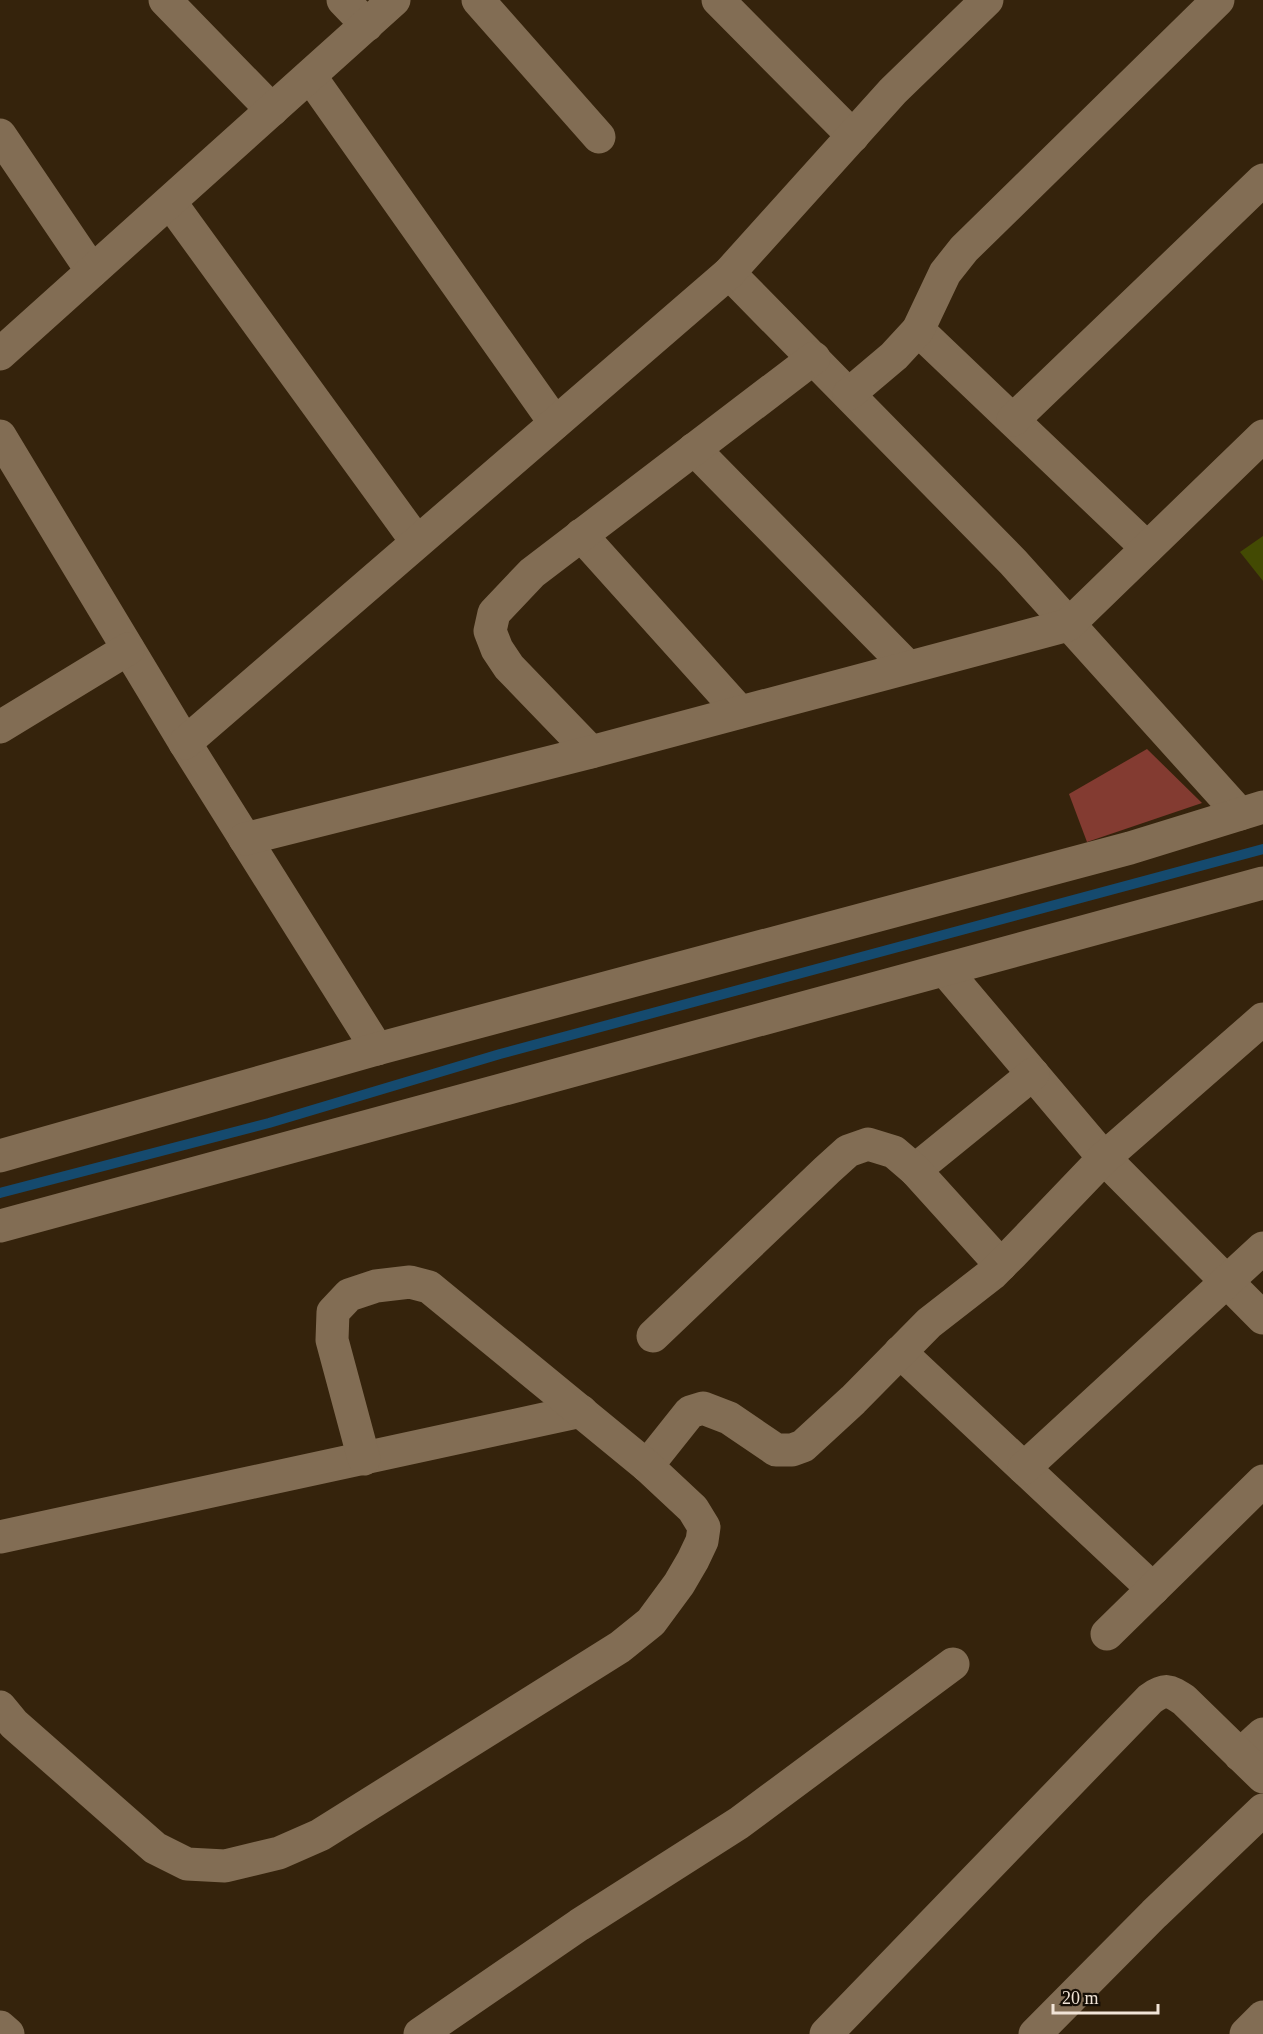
<svg xmlns="http://www.w3.org/2000/svg" width="1263" height="2034" font-family="'Times New Roman',serif">
<rect width="100%" height="100%" fill="#35230c"/>
<path fill="#434a03" d="M1263,536V581L1240,552Z"/>
<g fill="none" stroke-linecap="round" stroke-linejoin="round">
<path stroke="#154a6e" stroke-width="10" d="M0,1193L269,1123L500,1054L1263,849"/>
</g>
<path fill="#833b31" d="M1147,749L1202,803L1087,842L1069,794Z"/>
<g fill="none" stroke-linecap="round" stroke-linejoin="round">
<g stroke="#826d54" stroke-width="33">
<path d="M165,0L272,110"/>
<path d="M343,0L367,25"/>
<path d="M478,0L599,137"/>
<path d="M718,0L853,136"/>
<path d="M310,76L555,423"/>
<path d="M0,135L92,271"/>
<path d="M170,202L417,542"/>
<path d="M729,273L1013,562L1240,814"/>
<path d="M918,330L1147,548"/>
<path d="M0,354L394,0"/>
<path d="M849,394L894,356L918,330L945,273L964,249L1218,0"/>
<path d="M1013,420L1263,180"/>
<path d="M0,436L185,743L377,1049"/>
<path d="M694,449L908,667"/>
<path d="M581,535L740,712"/>
<path d="M0,727L128,649"/>
<path d="M185,743L729,273L893,91L987,0"/>
<path d="M591,752L509,667L497,649L490,631L494,613L532,573L814,358"/>
<path d="M245,839L591,752L1068,625L1263,436"/>
<path d="M945,970L1104,1158L1263,1318"/>
<path d="M915,1170L1033,1074"/>
<path d="M653,1336L827,1170L848,1151L868,1144L894,1152L915,1170L1001,1265"/>
<path d="M900,1352L1153,1589"/>
<path d="M647,1466L690,1412L703,1408L729,1418L776,1450H792L803,1446L853,1400L929,1323L992,1274L1012,1254L1104,1158L1263,1019"/>
<path d="M1024,1468L1263,1248"/>
<path d="M0,1537L581,1411"/>
<path d="M1107,1634L1263,1481"/>
<path d="M0,1707L14,1724L155,1848L187,1864L225,1866L279,1853L320,1835L620,1647L651,1622L679,1584L693,1560L702,1541L704,1527L693,1509L647,1466L429,1287L410,1282L376,1286L349,1295L333,1312L332,1340L364,1459"/>
<path d="M1240,1755L1263,1734"/>
<path d="M0,2027L8,2034"/>
<path d="M420,2034L579,1925L739,1823L953,1664"/>
<path d="M826,2034L1150,1699C1165,1688 1169,1690 1184,1700L1263,1777"/>
<path d="M1035,2034L1154,1914L1263,1810"/>
<path d="M1246,2034L1263,2017"/>
</g>
<g stroke="#826d54" stroke-width="33">
<path d="M0,1156L377,1049L1130,848L1263,807"/>
<path d="M0,1226L1263,883"/>
</g>
</g>
<path d="M1053 2004v9h105v-9" fill="none" stroke="#f1e4d7" stroke-width="3"/>
<text x="1062" y="2004" font-size="18" fill="#f1e4d7" stroke="#160e05" stroke-width="4.5" paint-order="stroke">20 m</text>
</svg>
